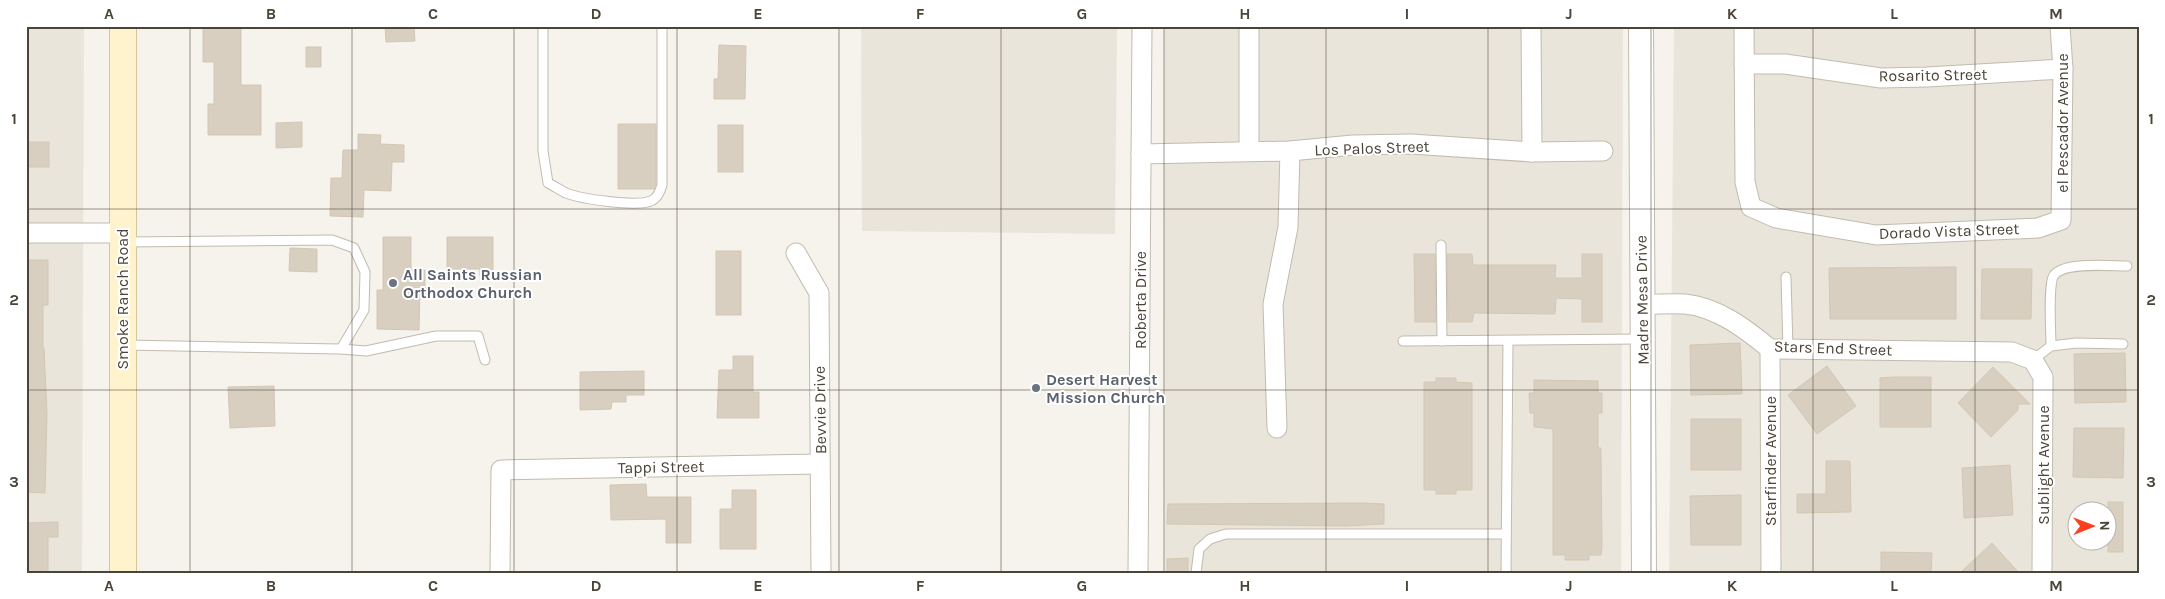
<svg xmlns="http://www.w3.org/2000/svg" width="2165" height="599" font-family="Karla,sans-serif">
<rect width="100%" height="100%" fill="#f6f3ec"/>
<g fill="#eae5da" fill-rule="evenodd">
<path d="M26,26H84L82,573H26Z"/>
<path d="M861,26H1117L1115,234L862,231Z"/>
<path d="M1164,26H1623L1621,573H1165Z"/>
<path d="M1674,26H2139V573H1669ZM2078,512H2108V542H2078Z"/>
</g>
<g fill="#d8cfc1" stroke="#d3c7b4">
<path d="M203,26H241V85H261V135H208V104H214V62H203Z"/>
<path d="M385,26H414L415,41L386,42Z"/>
<path d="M719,45L746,46L745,99H714V79H718Z"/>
<rect x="306" y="47" width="15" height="20"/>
<path d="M302,122V147L276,148V123Z"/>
<path d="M618,124H656V184L654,189H618Z"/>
<rect x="718" y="125" width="25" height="47"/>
<path d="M358,134L381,135L380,144L404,145V162H392L391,191L364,190L363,217L330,216L331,178H342L343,150H358Z"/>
<rect x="26" y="142" width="23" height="25"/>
<path d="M383,237H411V270H425V289L420,288L419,330L377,329V290H383Z"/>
<path d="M447,237H493V276H480V269H447Z"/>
<path d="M290,248L317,249V272L289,271Z"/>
<rect x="716" y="251" width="25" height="64"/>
<path d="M1414,254H1435L1436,322H1415Z"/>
<path d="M1447,254H1472L1473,265H1556L1555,278H1582V254H1602V322H1582V299L1556,298L1555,314L1474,313L1472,322H1448Z"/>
<path d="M26,260H48V305H43V348H44L47,414L45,493L26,492V445H28L29,414L26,415Z"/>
<path d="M1956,267V319H1830L1829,268Z"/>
<path d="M1982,269H2032L2031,319H1981Z"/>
<path d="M1740,343L1742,394L1691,395L1690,345Z"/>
<path d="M2125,353L2126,402L2075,403L2074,354Z"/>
<path d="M733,356H753V392H759V418H717L719,370H733Z"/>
<path d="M1827,366L1856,406L1817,434L1788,395Z"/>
<path d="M1993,367L2030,404H2018V410L1991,437L1958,403Z"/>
<path d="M644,371V395H626V402H612L611,409L580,410V372Z"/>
<path d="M1894,377H1931V427H1880V378Z"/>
<path d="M1436,378H1456V382L1472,383V490H1456V494H1436V490H1424V382H1436Z"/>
<path d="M1534,380L1598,381V393H1602V413H1598V448H1601V456L1602,547L1601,555H1589V560H1565V555H1553V429L1534,427V413H1530L1529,393H1534Z"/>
<path d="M274,386L275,426L230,428L228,387Z"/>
<rect x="1691" y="419" width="50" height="51"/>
<path d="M2074,428H2124L2123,478L2073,477Z"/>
<path d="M1826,461H1850L1851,512L1797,513V494H1826Z"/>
<path d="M2010,465L2013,515L1964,518L1962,468Z"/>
<path d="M646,484L647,497H691V543H666V519L611,520L610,485Z"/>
<path d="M732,490H756V549H720V509H732Z"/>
<path d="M1741,495V545H1691L1690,496Z"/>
<rect x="2108" y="502" width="15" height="50"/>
<path d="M1364,503L1384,504V524L1346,526L1167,524L1168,504Z"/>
<path d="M58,522V537H48V573H26V523Z"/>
<path d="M1992,543L2019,573H1960Z"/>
<path d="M1881,552L1932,553L1931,573H1881Z"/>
<path d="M1188,558V573H1167V559Z"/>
</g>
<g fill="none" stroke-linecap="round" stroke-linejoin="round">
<defs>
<g id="service">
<path d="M543,26V151L548,183C554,186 560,190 566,193C581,199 636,207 651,201C658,198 660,191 662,185V26"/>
<path d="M125,242L332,240L354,248L365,272L364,310L341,349"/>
<path d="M1441,245L1442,341"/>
<path d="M1786,277L1788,349"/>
<path d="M1403,341L1642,339"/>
<path d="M125,345L341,349L366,351L436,336H478L485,360"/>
<path d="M2051,346C2051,331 2048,289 2053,277C2060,261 2111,266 2127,266"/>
<path d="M2033,360L2051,346L2076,343L2123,344"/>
<path d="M1196,573L1199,549L1210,539L1226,534H1506"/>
<path d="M1506,573L1508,341"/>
</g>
<g id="minor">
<path d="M1249,26V151"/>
<path d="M1531,26L1532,152"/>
<path d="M1744,26L1745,182L1751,207L1776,218L1876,235L2038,228L2061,220L2063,69L2060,26"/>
<path d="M1744,64H1785L1881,78L1927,77L2063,69"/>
<path d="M1141,154L1290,151L1353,145L1411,144L1532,152L1603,151"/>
<path d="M26,233H122"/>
<path d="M796,253L819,293L821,573"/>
<path d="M1642,305C1656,304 1671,303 1685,304C1717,307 1746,329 1770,349L2012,352L2033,360L2043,377L2042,573"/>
<path d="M1770,349L1771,573"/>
<path d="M1277,428L1273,304L1288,227L1290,151"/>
<path d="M500,573L501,470L820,464"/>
<path d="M1138,573L1142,26"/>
</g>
<path id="tertiary" d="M1641,26L1644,573"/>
<path id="secondary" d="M123,573V26"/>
</defs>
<use href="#service" stroke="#c2bbae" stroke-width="11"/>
<use href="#minor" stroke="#c2bbae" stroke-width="21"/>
<use href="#tertiary" stroke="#c2bbae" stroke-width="26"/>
<use href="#secondary" stroke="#d6c79b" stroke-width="28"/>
<use href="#service" stroke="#fff" stroke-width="9"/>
<use href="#minor" stroke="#fff" stroke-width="19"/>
<use href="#tertiary" stroke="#fff" stroke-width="24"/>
<use href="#secondary" stroke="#fff3cd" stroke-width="26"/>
</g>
<path fill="none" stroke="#4b4439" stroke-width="1" stroke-opacity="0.55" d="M190,26V573M352,26V573M514,26V573M677,26V573M839,26V573M1001,26V573M1164,26V573M1326,26V573M1488,26V573M1651,26V573M1813,26V573M1975,26V573M26,209H2139M26,390H2139"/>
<g fill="#6b7280" stroke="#fff" stroke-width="2">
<circle cx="393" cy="283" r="5"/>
<circle cx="1036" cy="388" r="5"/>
</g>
<g text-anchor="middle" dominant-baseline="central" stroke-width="4" stroke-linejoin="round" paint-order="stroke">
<g font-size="16" fill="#4b4439" stroke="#fff">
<text transform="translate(1933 75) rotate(-1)">Rosarito Street</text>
<text transform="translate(2062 123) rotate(-90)">el Pescador Avenue</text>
<text transform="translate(1372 148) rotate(-2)">Los Palos Street</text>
<text transform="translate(1949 231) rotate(-2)">Dorado Vista Street</text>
<text transform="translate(122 299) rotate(-90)">Smoke Ranch Road</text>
<text transform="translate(1140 300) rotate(-90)">Roberta Drive</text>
<text transform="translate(1642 300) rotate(-91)">Madre Mesa Drive</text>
<text transform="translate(1833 348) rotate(2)">Stars End Street</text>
<text transform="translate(820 410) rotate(-91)">Bevvie Drive</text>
<text transform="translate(1770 461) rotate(-90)">Starfinder Avenue</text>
<text transform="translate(2043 465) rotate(-90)">Sublight Avenue</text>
<text transform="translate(661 467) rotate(-1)">Tappi Street</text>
</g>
<g font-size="16" font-weight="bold" fill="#5b616d" stroke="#fff" text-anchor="start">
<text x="403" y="274">All Saints Russian<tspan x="403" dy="18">Orthodox Church</tspan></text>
<text x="1046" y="379">Desert Harvest<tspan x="1046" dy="18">Mission Church</tspan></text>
</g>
</g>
<rect width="2165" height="599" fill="none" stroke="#ffffff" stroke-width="55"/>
<g transform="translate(2092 526) rotate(89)"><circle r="24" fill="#ffffff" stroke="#b7b4b0"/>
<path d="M0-4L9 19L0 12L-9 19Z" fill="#fc3f1d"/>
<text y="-8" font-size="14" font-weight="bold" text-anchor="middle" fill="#4b4439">N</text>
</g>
<rect x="28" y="28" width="2110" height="544" fill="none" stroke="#4b4439" stroke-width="2"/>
<g font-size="16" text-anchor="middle" font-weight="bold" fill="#4b4439">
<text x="109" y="19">A</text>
<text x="271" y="19">B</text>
<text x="433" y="19">C</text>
<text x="596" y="19">D</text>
<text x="758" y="19">E</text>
<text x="920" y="19">F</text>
<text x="1082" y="19">G</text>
<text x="1245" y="19">H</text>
<text x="1407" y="19">I</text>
<text x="1569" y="19">J</text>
<text x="1732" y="19">K</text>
<text x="1894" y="19">L</text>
<text x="2056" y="19">M</text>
<text x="14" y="124">1</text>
<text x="2151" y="124">1</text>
<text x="14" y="305">2</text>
<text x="2151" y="305">2</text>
<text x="14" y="487">3</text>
<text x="2151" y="487">3</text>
<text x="109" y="591">A</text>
<text x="271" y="591">B</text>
<text x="433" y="591">C</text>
<text x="596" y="591">D</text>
<text x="758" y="591">E</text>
<text x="920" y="591">F</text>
<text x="1082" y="591">G</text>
<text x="1245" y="591">H</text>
<text x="1407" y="591">I</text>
<text x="1569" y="591">J</text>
<text x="1732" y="591">K</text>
<text x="1894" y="591">L</text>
<text x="2056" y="591">M</text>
</g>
</svg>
